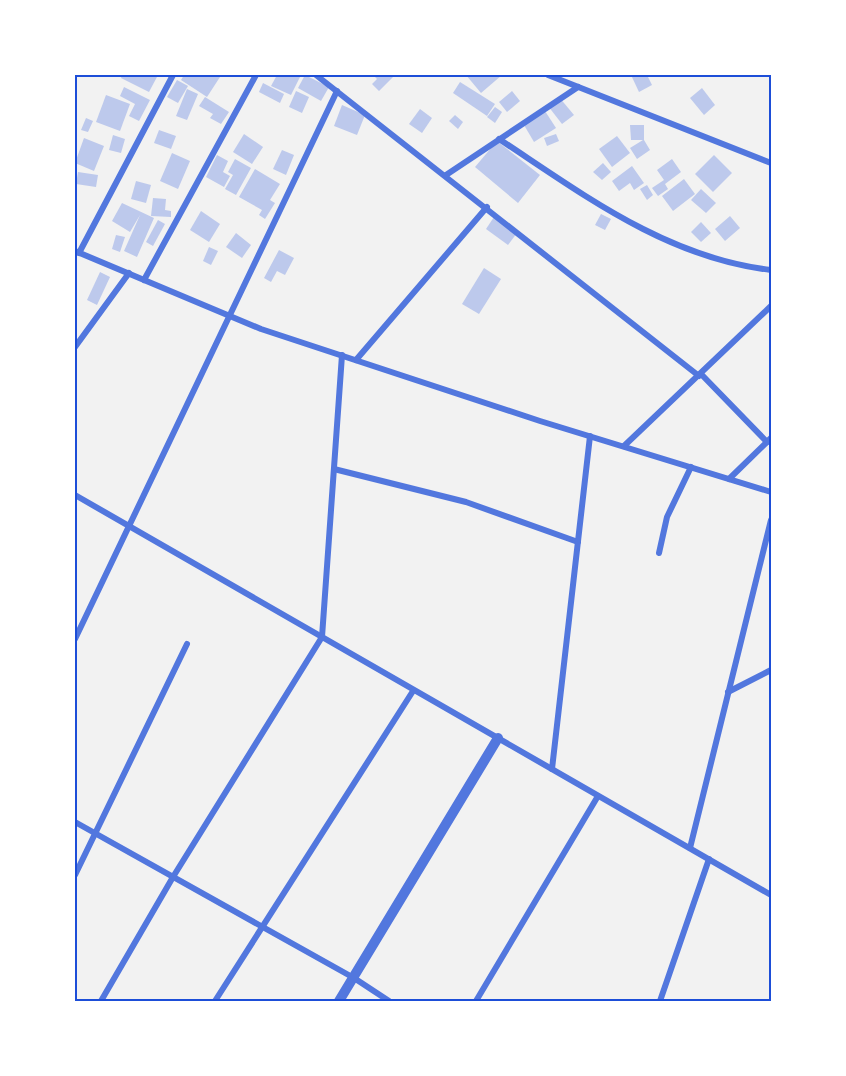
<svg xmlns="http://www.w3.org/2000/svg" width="846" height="1076" font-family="Rubik,sans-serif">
<rect width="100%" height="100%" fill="#f2f2f2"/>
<g fill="#bdc9ec">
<path d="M122,75H158L149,92L121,78Z"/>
<path d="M184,75H217L220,77L207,97L181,80Z"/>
<path d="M277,75H301L291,95L271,86Z"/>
<path d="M305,75L329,87L321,101L298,88Z"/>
<path d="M373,75H392L393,77L379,91L372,84L377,79Z"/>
<path d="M466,75H502L481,93Z"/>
<path d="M631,75H647L652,85L639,92Z"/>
<path d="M177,80L188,86L178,103L167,97Z"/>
<path d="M460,82L495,104L487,116L453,93Z"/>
<path d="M263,83L284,94L280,103L259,92Z"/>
<path d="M124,87L150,100L139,121L129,116L135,104L120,96Z"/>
<path d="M702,88L715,105L704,115L690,98Z"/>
<path d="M187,89L198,94L187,120L176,116Z"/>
<path d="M296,91L309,97L302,113L289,107Z"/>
<path d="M512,91L520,101L507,112L499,102Z"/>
<path d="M106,95L130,104L120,131L96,122Z"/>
<path d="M205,97L229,112L221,124L210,118L213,114L199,106Z"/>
<path d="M559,97L574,115L562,124L548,106Z"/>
<path d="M342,105L365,115L357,135L334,126Z"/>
<path d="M495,107L502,112L495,123L487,117Z"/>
<path d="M420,109L432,118L422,133L409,124Z"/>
<path d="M545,111L556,128L534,142L524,125Z"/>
<path d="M455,115L463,122L458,129L449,121Z"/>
<path d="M86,118L93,121L88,132L81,130Z"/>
<path d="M630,125H644V140L650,150L637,159L630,148L643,140H631Z"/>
<path d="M159,130L176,136L171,149L154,143Z"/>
<path d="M244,134L263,147L252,164L233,152Z"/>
<path d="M556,134L559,141L547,146L544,138Z"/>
<path d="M113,135L125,139L121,153L109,150Z"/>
<path d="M617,136L630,153L612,167L599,149Z"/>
<path d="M84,138L104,146L94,171L75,163Z"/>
<path d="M497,141L540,175L518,203L475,167Z"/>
<path d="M282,150L294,155L286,175L273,169Z"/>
<path d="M172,153L190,161L178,189L160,181Z"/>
<path d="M217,155L228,161L223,172L230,176L224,187L206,177Z"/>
<path d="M714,155L732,173L713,192L695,174Z"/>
<path d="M235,159L251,168L236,195L225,189L233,175L228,172Z"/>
<path d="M672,159L681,172L665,184L668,189L658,196L652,188L664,180L657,170Z"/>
<path d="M603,163L611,172L602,180L593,172Z"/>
<path d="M632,166L644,183L634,190L630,183L619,191L612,181Z"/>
<path d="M255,169L280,184L270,200L275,203L265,219L259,215L262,210L239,197Z"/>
<path d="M78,172L98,175L96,187L76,184Z"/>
<path d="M684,179L695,194L673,211L662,196Z"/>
<path d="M136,181L151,185L146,203L131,199Z"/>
<path d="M647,185L653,195L647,200L640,189Z"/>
<path d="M701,189L716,203L706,213L691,200Z"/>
<path d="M153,198L166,199L165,210L171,211V217L151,216Z"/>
<path d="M122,203L154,218L137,257L124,251L140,215L130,232L112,221Z"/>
<path d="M201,211L220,224L209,242L190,230Z"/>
<path d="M601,214L611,219L605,230L595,225Z"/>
<path d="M730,216L740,228L725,241L715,229Z"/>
<path d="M494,217L517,233L508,245L486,229Z"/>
<path d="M158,220L165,224L153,246L146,242Z"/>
<path d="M701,222L711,233L701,242L691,232Z"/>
<path d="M236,233L251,245L242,258L226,247Z"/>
<path d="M116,235L125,237L120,252L112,249Z"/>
<path d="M209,247L218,251L211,265L203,261Z"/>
<path d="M279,250L294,258L285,275L277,271L271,282L264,278Z"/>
<path d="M484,268L501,279L479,314L462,304Z"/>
<path d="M100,272L110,277L97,305L87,300Z"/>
</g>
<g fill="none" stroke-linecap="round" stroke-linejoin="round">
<g stroke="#5277de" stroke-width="6">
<path d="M316,75L699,376"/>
<path d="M548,75L771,163"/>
<path d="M499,139C584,195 667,258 771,270"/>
<path d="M446,175L578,87"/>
<path d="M75,251L261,329L540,421L771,492"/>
<path d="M79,253L173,75"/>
<path d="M144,280L256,75"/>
<path d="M75,347L129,273"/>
<path d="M356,360L487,207"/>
<path d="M701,374L767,442"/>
<path d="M624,446L771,306"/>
<path d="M334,469L466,502L578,542"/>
<path d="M729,479L771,438"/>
<path d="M75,495L771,895"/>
<path d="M659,553L667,517L691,467"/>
<path d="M75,639L337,91"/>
<path d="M728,692L771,670"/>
<path d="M552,769L590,436"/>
<path d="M75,822L354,978L389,1001"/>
<path d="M690,848L771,520"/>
<path d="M75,875L187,644"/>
<path d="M101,1001L173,877L322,637L342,355"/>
<path d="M215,1001L413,691"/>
<path d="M476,1001L598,796"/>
<path d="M660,1001L709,859"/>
</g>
<path stroke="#5277de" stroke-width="10" d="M339,1001L498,738"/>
</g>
<rect width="846" height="1076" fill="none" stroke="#ffffff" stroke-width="153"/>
<rect x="76" y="76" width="694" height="924" fill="none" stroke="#1d4ed8" stroke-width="2"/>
</svg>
